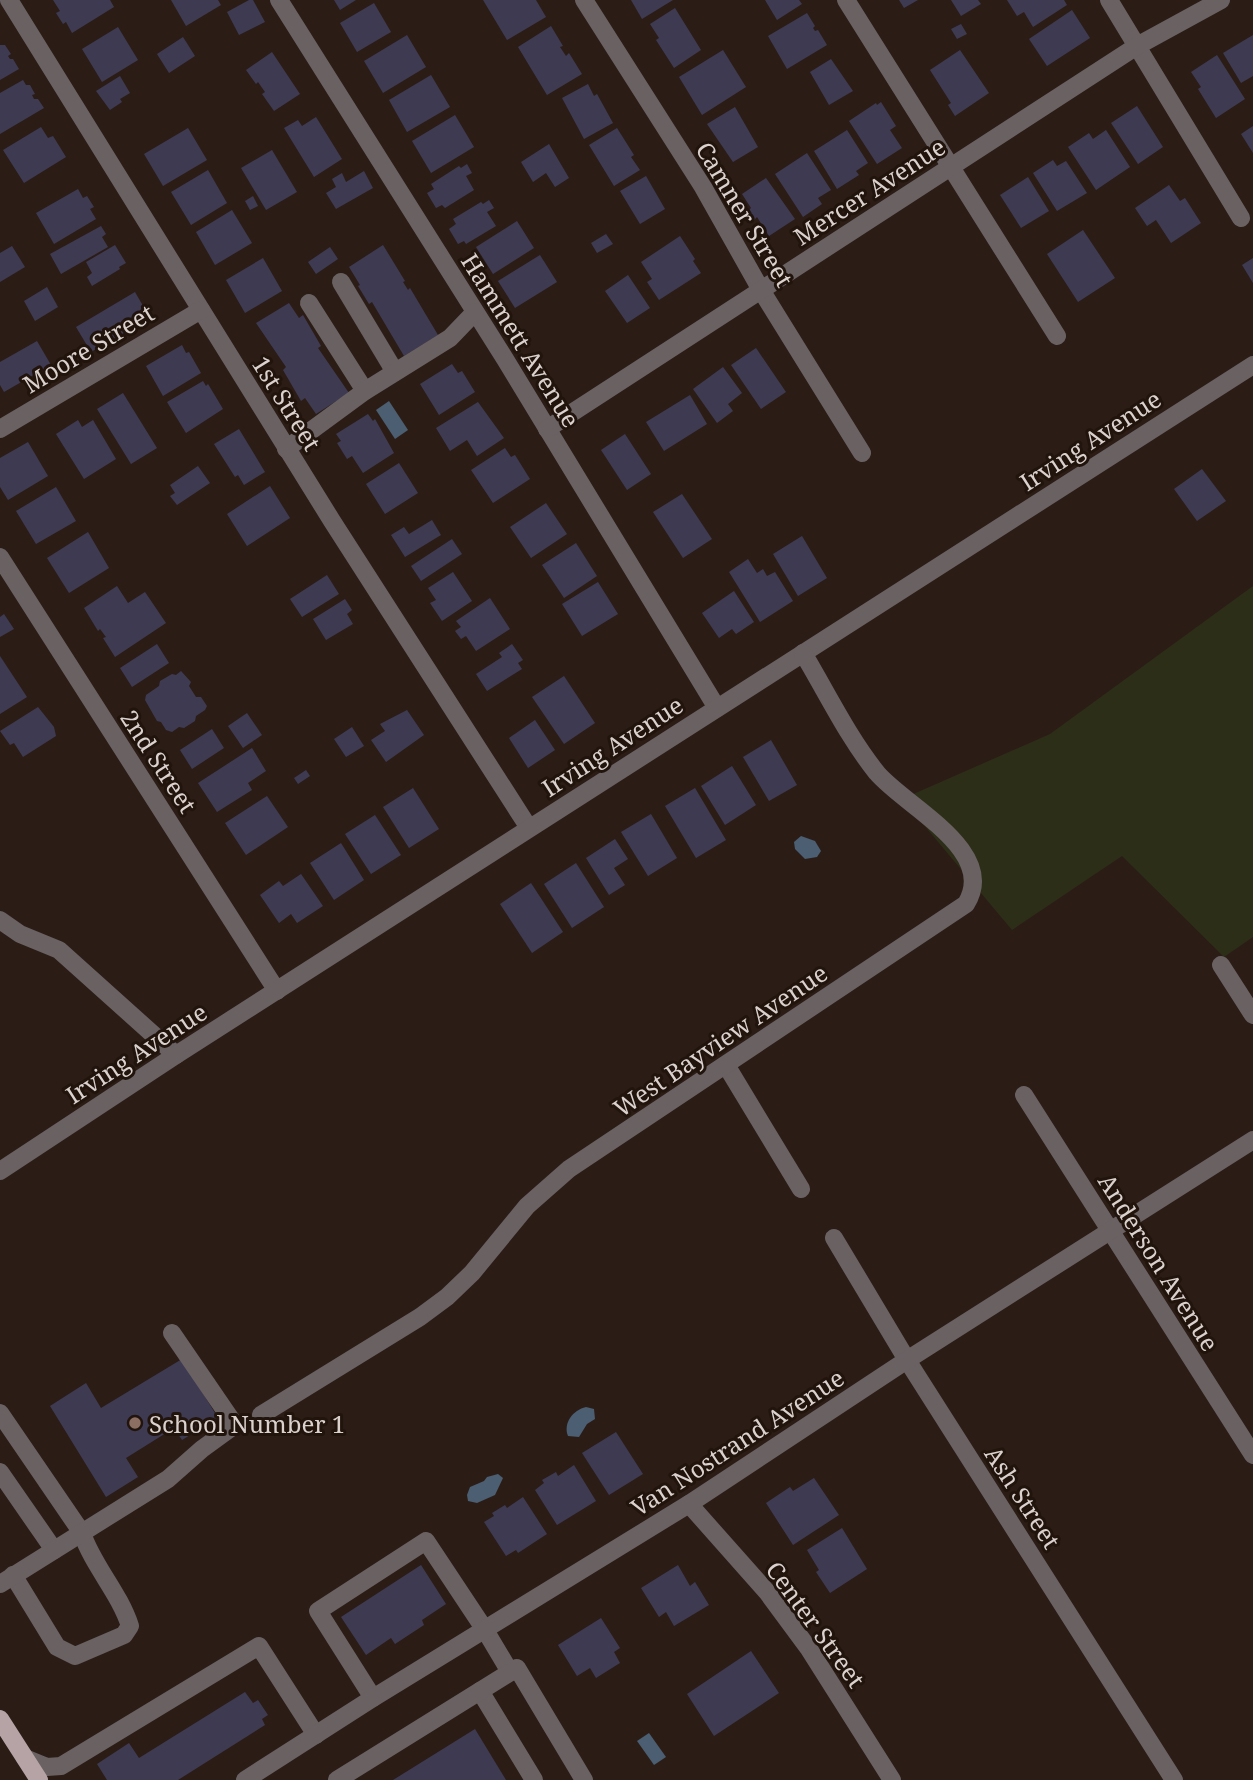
<svg xmlns="http://www.w3.org/2000/svg" width="1253" height="1780" font-family="'Noto Serif',serif">
<rect width="100%" height="100%" fill="#2b1d16"/>
<path fill="#2d2e18" d="M1253,586V937L1224,957L1122,856L1012,930L902,799L1050,734Z"/>
<g fill="#4b5e72">
<path d="M389,401L408,430L395,439L376,410Z"/>
<path d="M801,836L815,841L821,851L817,857L805,859L795,849L794,842Z"/>
<path d="M586,1407L594,1409L595,1419L587,1424L579,1437L568,1436C563,1423 573,1410 586,1407Z"/>
<path d="M498,1474L503,1478L495,1495L477,1503L468,1501L467,1495L470,1487L484,1481L487,1477Z"/>
<path d="M649,1733L666,1757L654,1765L637,1741Z"/>
</g>
<g fill="#3e3a52">
<path d="M53,0H110L114,7L72,33L66,22L63,24L56,13L60,11Z"/>
<path d="M171,0H218L221,5L186,26Z"/>
<path d="M249,0H253L265,22L239,35L227,12Z"/>
<path d="M334,0H356L340,10Z"/>
<path d="M483,0H536L546,17L507,40Z"/>
<path d="M631,0H673L642,19Z"/>
<path d="M765,0H799L802,4L777,20Z"/>
<path d="M899,0H918L904,8Z"/>
<path d="M951,0H978L981,4L961,16Z"/>
<path d="M1007,0H1064L1067,5L1033,27L1024,12L1017,16Z"/>
<path d="M374,3L391,32L357,52L340,23Z"/>
<path d="M675,8L701,50L674,68L656,40L659,38L650,24Z"/>
<path d="M1072,10L1090,38L1047,66L1029,39Z"/>
<path d="M807,13L815,26L813,28L815,31L818,30L827,45L787,69L768,36Z"/>
<path d="M961,24L967,34L957,39L951,29Z"/>
<path d="M551,26L563,46L560,47L566,56L569,53L582,74L547,95L518,47Z"/>
<path d="M118,27L138,60L102,82L82,49Z"/>
<path d="M407,35L426,67L383,93L364,61Z"/>
<path d="M1253,35V76L1241,83L1223,53Z"/>
<path d="M183,37L195,56L169,73L157,54Z"/>
<path d="M0,45H5L11,54L8,56L10,59H13L19,69L0,80Z"/>
<path d="M723,50L746,87L702,115L679,77Z"/>
<path d="M960,50L989,93L955,116L948,105L951,103L930,70Z"/>
<path d="M272,52L300,94L274,111L262,94L265,92L258,82L256,84L246,70Z"/>
<path d="M1217,55L1245,99L1216,118L1198,89L1201,87L1191,72Z"/>
<path d="M831,59L853,91L829,105L810,72Z"/>
<path d="M431,75L450,107L407,132L389,100Z"/>
<path d="M120,76L130,93L120,99L122,102L110,110L96,91Z"/>
<path d="M23,80L26,85H30L35,94L32,95L34,99H38L44,108L0,134V93Z"/>
<path d="M588,84L594,96L597,94L613,123L584,139L562,98Z"/>
<path d="M881,102L896,126L890,130L902,148L877,164L849,121L876,103L877,105Z"/>
<path d="M1137,106L1163,147L1138,164L1111,123Z"/>
<path d="M735,107L758,147L733,162L707,124Z"/>
<path d="M455,115L474,147L431,173L412,141Z"/>
<path d="M316,117L342,159L314,177L284,128L298,120L302,126Z"/>
<path d="M1253,126V153L1241,134Z"/>
<path d="M41,127L48,138L53,136L66,157L24,183L3,150Z"/>
<path d="M188,128L207,160L163,186L144,154Z"/>
<path d="M617,128L634,155L631,157L640,170L614,186L589,145Z"/>
<path d="M847,130L868,163L856,171L859,175L837,189L814,151Z"/>
<path d="M1106,130L1130,167L1096,190L1068,147L1089,133L1093,139Z"/>
<path d="M549,144L569,178L555,187L546,173L533,182L521,162Z"/>
<path d="M272,150L297,192L266,210L241,168Z"/>
<path d="M807,153L831,190L818,198L822,204L803,217L775,174Z"/>
<path d="M1053,160L1057,166L1066,161L1087,193L1057,211L1033,173Z"/>
<path d="M467,164L472,173L466,176L474,190L445,208L442,205L436,208L427,193L434,189L431,184L459,166L461,168Z"/>
<path d="M208,170L227,203L191,225L171,192Z"/>
<path d="M364,171L373,188L336,209L326,193L336,187L332,179L342,173L346,182Z"/>
<path d="M646,176L665,209L640,224L620,191Z"/>
<path d="M1028,177L1049,211L1021,228L1000,195Z"/>
<path d="M766,178L795,219L769,236L757,217L754,220L748,211L751,208L742,194Z"/>
<path d="M1169,185L1180,201L1185,198L1201,223L1171,243L1156,220L1147,226L1135,208Z"/>
<path d="M78,189L83,198L87,196L94,207L90,209L96,219L54,244L36,213Z"/>
<path d="M253,196L258,206L250,210L245,201Z"/>
<path d="M489,200L494,208L487,212L496,226L466,244L464,241L458,244L449,229L456,224L453,219L481,202L483,204Z"/>
<path d="M232,210L252,243L215,265L196,232Z"/>
<path d="M517,221L534,248L493,274L476,247Z"/>
<path d="M101,226L106,234L102,237L108,247L61,274L50,254Z"/>
<path d="M1083,230L1115,278L1078,302L1047,254Z"/>
<path d="M606,234L613,244L597,253L591,243Z"/>
<path d="M680,236L695,259L693,261L701,273L659,300L647,282L652,279L641,262Z"/>
<path d="M115,245L126,263L119,267L120,269L92,286L87,277L92,273L86,262Z"/>
<path d="M383,245L405,281L403,282L408,290L410,288L438,335L404,356L372,302L369,304L358,286L360,285L349,267Z"/>
<path d="M12,246L25,267L0,282V253Z"/>
<path d="M330,247L338,259L316,274L308,262Z"/>
<path d="M540,255L557,282L515,308L498,281Z"/>
<path d="M263,258L282,291L245,313L226,280Z"/>
<path d="M1253,258V283L1242,265Z"/>
<path d="M628,275L650,308L627,323L605,291Z"/>
<path d="M47,287L58,307L35,321L24,301Z"/>
<path d="M135,292L150,318L91,352L76,327Z"/>
<path d="M289,303L299,318L303,315L321,346L318,348L349,393L316,414L305,398L301,401L283,370L286,367L256,323Z"/>
<path d="M37,341L51,365L4,392L0,385V362Z"/>
<path d="M182,345L186,353L189,352L201,373L163,396L146,366Z"/>
<path d="M756,348L786,392L761,409L731,365Z"/>
<path d="M452,364L458,373L462,371L475,392L439,415L420,384Z"/>
<path d="M723,367L742,393L728,404L733,411L717,423L693,389Z"/>
<path d="M203,381L206,386L208,384L223,409L186,433L167,402Z"/>
<path d="M123,393L157,448L131,464L97,409Z"/>
<path d="M690,395L707,424L664,451L646,422Z"/>
<path d="M478,402L504,438L477,456L467,440L450,451L436,428Z"/>
<path d="M368,414L373,421L375,419L394,453L363,473L352,456L347,459L337,443L341,441L336,434Z"/>
<path d="M78,420L82,427L93,420L116,459L84,479L56,434Z"/>
<path d="M239,429L265,472L244,485L238,475L235,477L214,444Z"/>
<path d="M625,434L651,474L627,490L601,450Z"/>
<path d="M28,442L48,476L8,500L0,487V458Z"/>
<path d="M505,448L511,457L515,455L530,479L493,503L471,470Z"/>
<path d="M399,463L418,493L385,514L366,484Z"/>
<path d="M198,466L210,483L177,505L170,496L175,493L170,485Z"/>
<path d="M1202,469L1226,501L1197,521L1174,489Z"/>
<path d="M270,486L290,518L247,546L227,514Z"/>
<path d="M56,487L76,521L36,544L16,511Z"/>
<path d="M682,494L712,539L683,558L653,512Z"/>
<path d="M546,503L567,534L531,558L510,527Z"/>
<path d="M432,520L441,535L405,557L391,535L404,527L409,534Z"/>
<path d="M88,532L109,568L69,593L47,558Z"/>
<path d="M802,536L827,578L798,596L773,554Z"/>
<path d="M452,539L462,554L421,581L411,566Z"/>
<path d="M576,543L597,576L564,598L542,565Z"/>
<path d="M748,559L757,573L763,569L767,576L775,572L793,601L760,622L729,572Z"/>
<path d="M453,572L472,601L442,621L430,603L436,600L428,588Z"/>
<path d="M327,575L339,594L302,617L290,599Z"/>
<path d="M598,582L618,614L582,636L562,604Z"/>
<path d="M117,586L128,603L145,592L166,623L115,657L103,638L106,637L100,629L98,631L84,608Z"/>
<path d="M734,591L754,622L736,634L732,629L719,638L702,613Z"/>
<path d="M490,598L510,629L476,651L466,636L461,639L455,631L461,627L456,621Z"/>
<path d="M345,599L352,610L347,614L353,624L326,640L313,619Z"/>
<path d="M4,614L14,629L0,637V617Z"/>
<path d="M157,644L169,663L132,687L120,668Z"/>
<path d="M512,644L523,660L518,663L522,669L487,691L476,674L502,657L499,653Z"/>
<path d="M0,656L27,697L0,714Z"/>
<path d="M181,671L191,682L189,686L196,697H201L207,706L205,710L196,716L195,721L184,728L179,727L172,732L166,730L161,722L157,721L145,700L146,695L159,686L160,681L172,674L176,675Z"/>
<path d="M564,676L595,723L564,744L532,697Z"/>
<path d="M38,707L54,727L56,736L23,757L14,743L10,745L0,731Z"/>
<path d="M407,710L424,735L386,762L371,740L385,731L380,724Z"/>
<path d="M247,713L262,735L243,748L228,726Z"/>
<path d="M535,720L555,750L528,768L509,738Z"/>
<path d="M352,727L364,746L346,757L334,739Z"/>
<path d="M212,729L224,748L192,769L180,750Z"/>
<path d="M771,740L797,785L769,801L743,757Z"/>
<path d="M252,748L266,771L248,783L252,790L217,812L198,783Z"/>
<path d="M732,766L756,805L725,825L701,786Z"/>
<path d="M306,770L310,776L298,784L294,778Z"/>
<path d="M413,788L439,829L409,848L383,807Z"/>
<path d="M695,788L726,840L696,858L665,806Z"/>
<path d="M267,796L288,827L246,855L225,823Z"/>
<path d="M651,814L677,858L648,876L621,832Z"/>
<path d="M375,815L401,855L371,874L345,834Z"/>
<path d="M615,839L628,859L614,868L625,885L609,895L586,858Z"/>
<path d="M341,843L364,880L334,900L310,863Z"/>
<path d="M576,863L604,907L572,928L544,884Z"/>
<path d="M301,874L323,906L297,923L291,914L279,923L260,895L279,881L283,886Z"/>
<path d="M531,883L563,932L532,953L500,904Z"/>
<path d="M182,1359L218,1418L182,1440L174,1428L126,1458L138,1477L106,1497L50,1406L86,1383L101,1408Z"/>
<path d="M616,1432L643,1474L609,1495L582,1453Z"/>
<path d="M574,1465L596,1501L557,1525L535,1490L544,1483L542,1480L556,1472L558,1476Z"/>
<path d="M814,1478L839,1515L793,1545L766,1503L790,1487L793,1491Z"/>
<path d="M523,1497L547,1534L518,1553L516,1550L506,1556L484,1522L494,1516L492,1513L505,1505L507,1508Z"/>
<path d="M842,1528L867,1569L830,1593L816,1572L819,1570L807,1550Z"/>
<path d="M421,1565L446,1604L422,1620L424,1625L395,1644L391,1638L366,1655L341,1617Z"/>
<path d="M678,1565L690,1586L695,1582L709,1605L674,1626L666,1612L659,1617L641,1588Z"/>
<path d="M601,1618L620,1648L614,1652L620,1663L596,1678L590,1668L577,1676L558,1645Z"/>
<path d="M751,1651L779,1693L714,1736L687,1694Z"/>
<path d="M245,1692L253,1703L258,1700L268,1715L262,1719L265,1725L178,1780H107L97,1764L129,1743L139,1758Z"/>
<path d="M475,1729L506,1780H393Z"/>
</g>
<g fill="none" stroke-linecap="round" stroke-linejoin="round">
<g stroke="#6a6163" stroke-width="18">
<path d="M9,0L332,521L529,828"/>
<path d="M279,0L505,359L717,708"/>
<path d="M584,0L703,187L761,290L862,453"/>
<path d="M846,0L1057,336"/>
<path d="M1109,0L1241,218"/>
<path d="M341,282L395,372"/>
<path d="M309,303L365,391"/>
<path d="M0,429L201,310"/>
<path d="M547,429L1137,46L1221,0"/>
<path d="M286,449L365,391L450,338L475,312"/>
<path d="M0,557L277,991"/>
<path d="M0,920L20,934L59,950L176,1055"/>
<path d="M1221,965L1253,1015"/>
<path d="M726,1065L801,1189"/>
<path d="M1024,1095L1253,1455"/>
<path d="M0,1171L176,1055L1253,365"/>
<path d="M834,1238L907,1360L1174,1780"/>
<path d="M0,1413L82,1533C93,1566 119,1592 130,1626L124,1635L75,1656L57,1647L13,1575"/>
<path d="M261,1415L420,1317L447,1297L472,1273L527,1206L569,1169L966,904C999,851 906,807 877,773C848,737 827,693 803,653"/>
<path d="M0,1472L54,1550"/>
<path d="M689,1504L767,1592L809,1649L892,1780"/>
<path d="M0,1584L168,1479L202,1449L235,1425L172,1333"/>
<path d="M480,1691L534,1780"/>
<path d="M373,1698L318,1611L426,1541L485,1630L510,1672"/>
<path d="M25,1758L47,1767L61,1766L259,1646L316,1735"/>
<path d="M245,1780L373,1698L689,1504L907,1360L1253,1140"/>
<path d="M337,1780L517,1668L584,1780"/>
</g>
<path stroke="#b5a3a5" stroke-width="18" d="M0,1719L39,1780"/>
</g>
<circle fill="#8d6e63" stroke="#21140d" stroke-width="2.5" cx="135" cy="1423" r="7"/>
<g text-anchor="middle" dominant-baseline="central" stroke-width="6" stroke-linejoin="round" paint-order="stroke">
<g font-size="24" fill="#dbd1cd" stroke="#21140d">
<text transform="translate(869 191) rotate(-33)">Mercer Avenue</text>
<text transform="translate(745 214) rotate(59)">Camner Street</text>
<text transform="translate(521 340) rotate(58)">Hammett Avenue</text>
<text transform="translate(88 348) rotate(-31)">Moore Street</text>
<text transform="translate(287 403) rotate(58)">1st Street</text>
<text transform="translate(1090 440) rotate(-33)">Irving Avenue</text>
<text transform="translate(612 746) rotate(-33)">Irving Avenue</text>
<text transform="translate(159 761) rotate(57)">2nd Street</text>
<text transform="translate(720 1040) rotate(-34)">West Bayview Avenue</text>
<text transform="translate(136 1053) rotate(-33)">Irving Avenue</text>
<text transform="translate(1159 1262) rotate(58)">Anderson Avenue</text>
<text transform="translate(737 1442) rotate(-33)">Van Nostrand Avenue</text>
<text transform="translate(1023 1497) rotate(57)">Ash Street</text>
<text transform="translate(816 1624) rotate(54)">Center Street</text>
</g>
<g font-size="24" fill="#dbd1cd" stroke="#21140d" text-anchor="start">
<text x="149" y="1423">School Number 1</text>
</g>
</g>
</svg>
